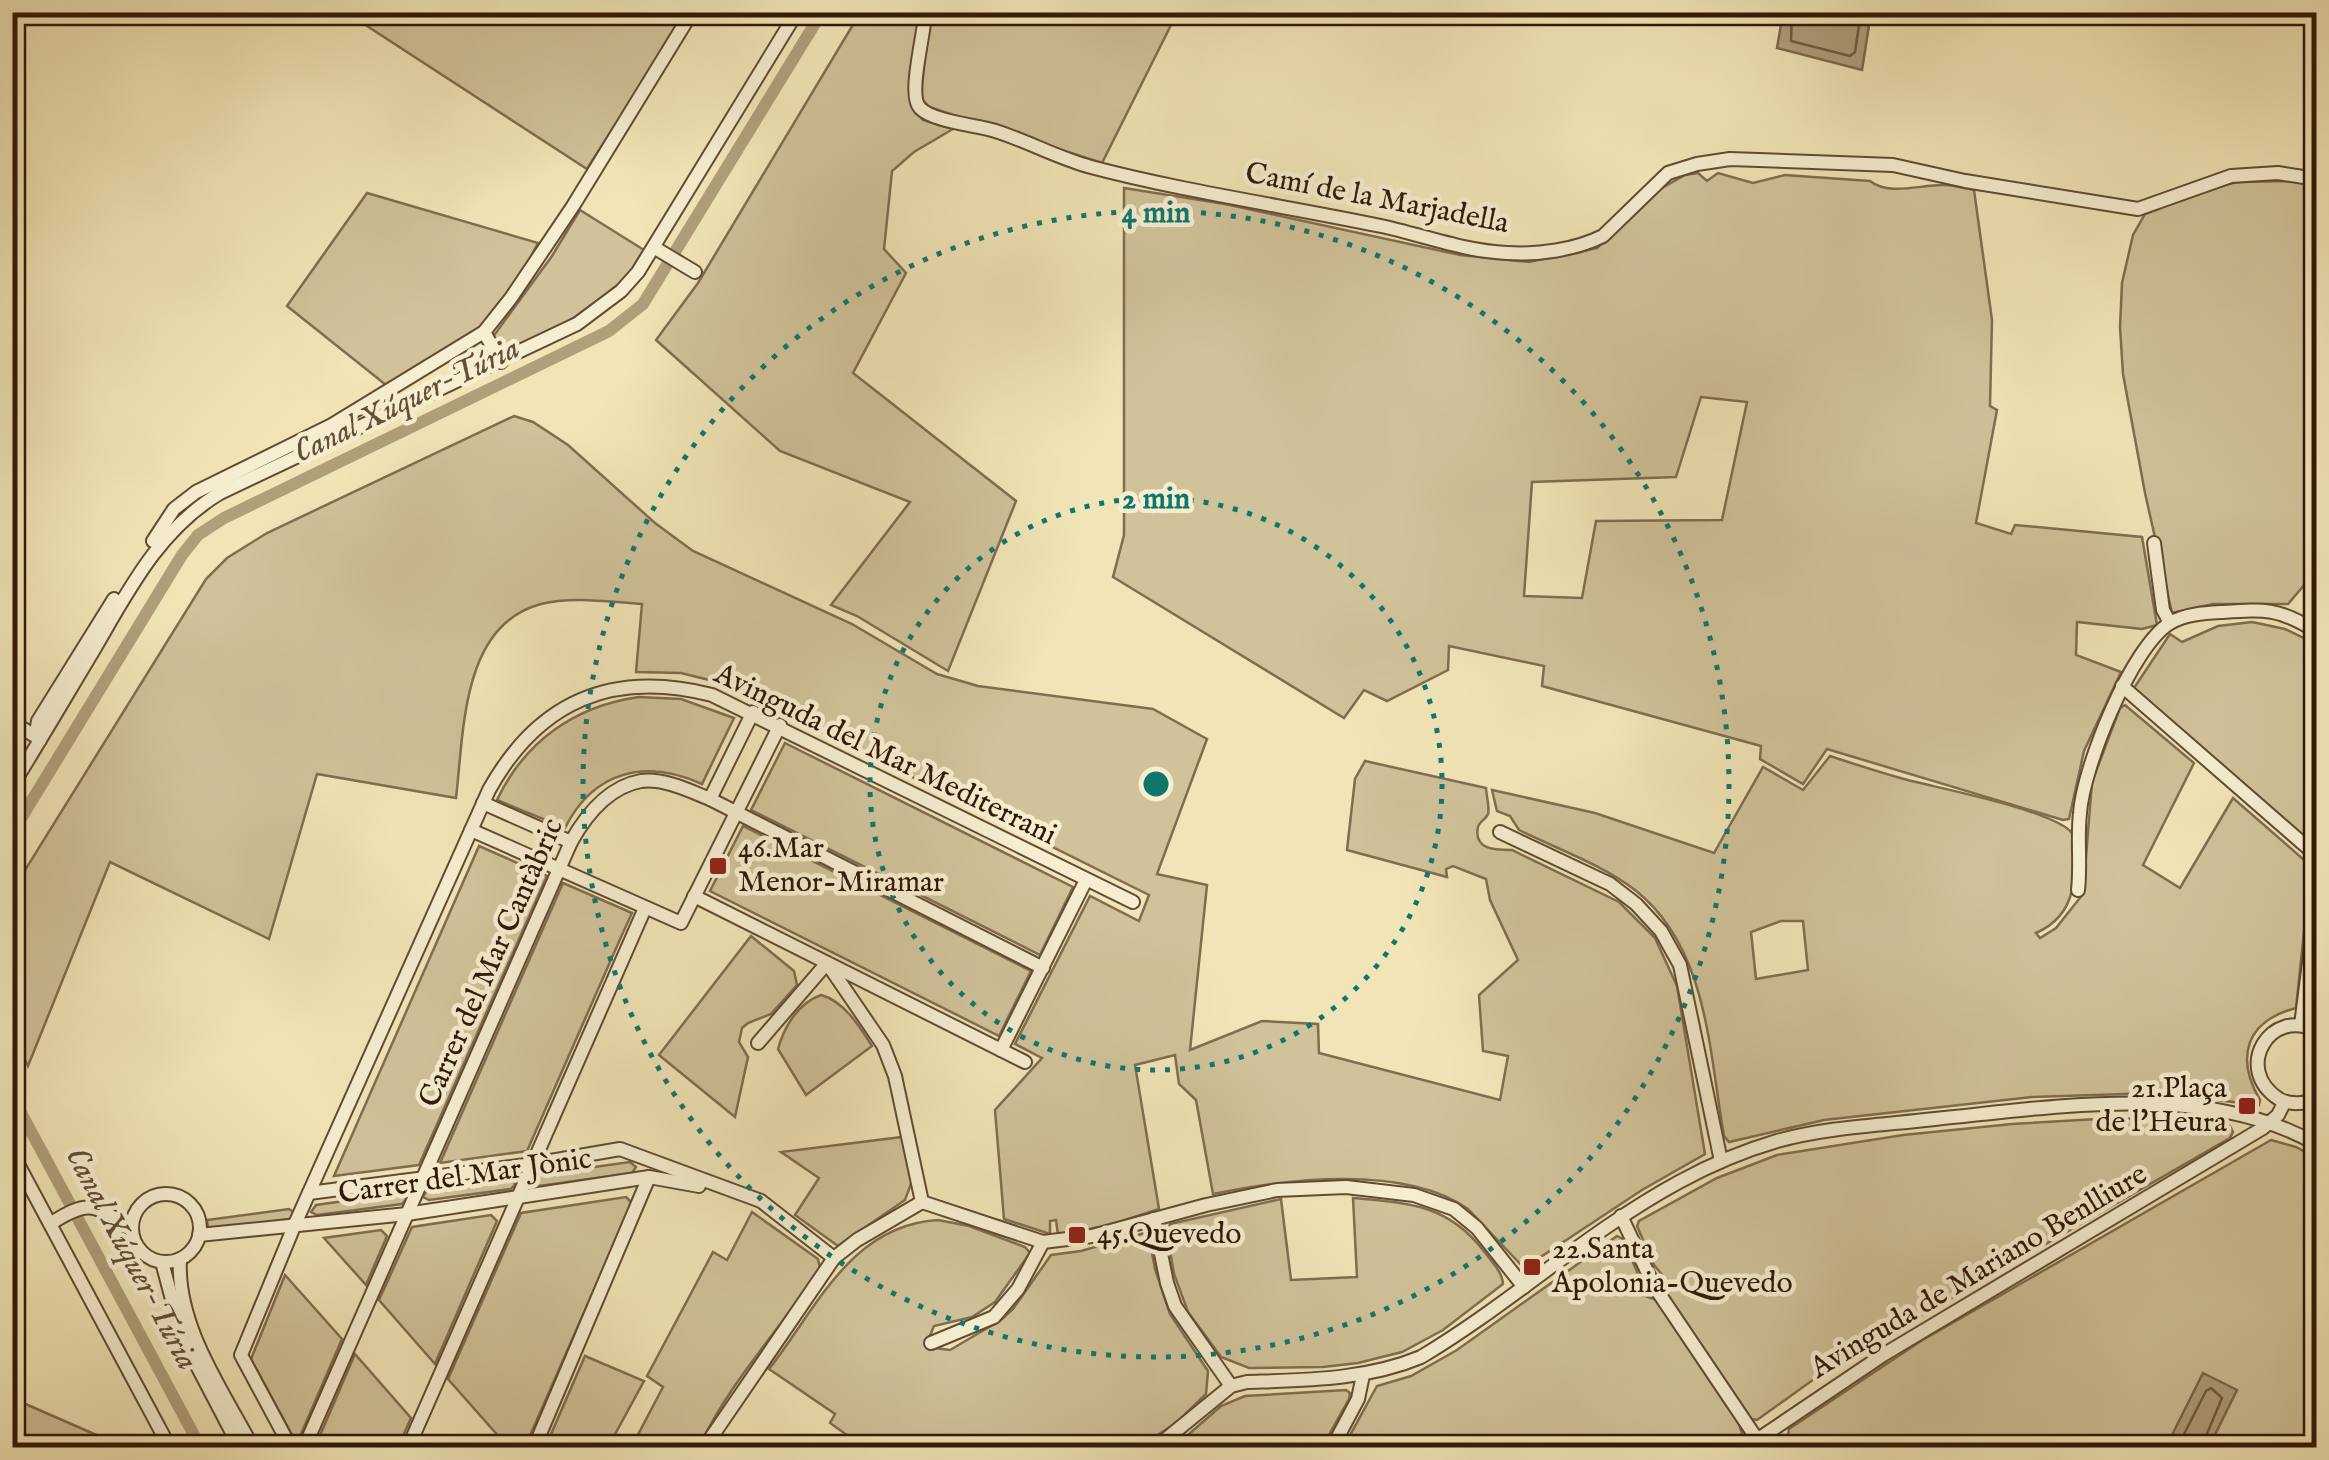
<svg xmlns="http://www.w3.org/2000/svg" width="2329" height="1460" font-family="'IM FELL English',serif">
<rect width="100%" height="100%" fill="#f1e5b7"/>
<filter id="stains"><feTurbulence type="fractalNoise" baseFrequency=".002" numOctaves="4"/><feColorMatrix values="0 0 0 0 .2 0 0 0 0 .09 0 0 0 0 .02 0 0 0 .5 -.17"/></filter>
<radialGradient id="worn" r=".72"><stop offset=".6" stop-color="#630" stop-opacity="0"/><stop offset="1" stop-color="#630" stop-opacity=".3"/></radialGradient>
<g fill="#d0c299" stroke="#806d50" stroke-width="2.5" fill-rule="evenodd">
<path d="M681,12L685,16L587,169L347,13Z"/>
<path d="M860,13H921L913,109L923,120L953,129L914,152L892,171L884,249L906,273L853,373L1016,501L948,671L857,616L831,605L910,502L780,451L656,340L698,283Z"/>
<path d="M929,13H1177L1102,163L929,107L919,96Z"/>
<path d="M1698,173L1707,181L1718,173L1753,183L1785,175L1870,181C1889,196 1919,185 1942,185C1952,184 1963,188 1974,190L1992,320L1990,406L1997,410L1976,523L2011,534L2015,525L2142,537L2157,625L2142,629L2077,622L2076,655L2121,672L2084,751L2069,819L2063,820L1827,749L1803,784L1760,759L1761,746L1542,686L1544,666L1449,646L1448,670L1387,701L1364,690L1344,718L1113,577L1124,535V188L1225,204L1460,255L1529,262L1597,248L1655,192L1685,175ZM1701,397L1747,402L1722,520L1596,521L1582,598L1524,596L1532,482L1676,477Z"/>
<path d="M2286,181L2316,184V360L2312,449L2316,450V571L2288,604H2213L2172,613L2145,493L2123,374L2120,327L2122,283L2133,235L2145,214L2203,191L2236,182Z"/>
<path d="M367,193L538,243L523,272L483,325L386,385L287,306Z"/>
<path d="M580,210L644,250C638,258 633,269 627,276C598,310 541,337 500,354L492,338L552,256Z"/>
<path d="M514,416L533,422L568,445L655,523L693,551L852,624L937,674L978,686L1153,709L1207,739L1157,874L1207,885L1190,1050L1262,1021L1318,1024L1319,1053L1500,1100L1508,1056L1483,1051L1479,995L1518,960L1490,900L1486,879L1453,866L1446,869L1447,877L1347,850L1355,779L1365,761L1486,788C1486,794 1490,808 1488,814C1486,819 1479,822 1478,827C1473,851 1498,850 1512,850L1619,902L1655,938L1677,986L1705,1154L1642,1190L1524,1268L1468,1209C1404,1164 1285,1179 1213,1194L1196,1100L1179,1084L1175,1055L1135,1065L1159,1209L1110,1225L1058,1235L1056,1220L1050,1221V1234L1004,1219L995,1110L1042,1058L1015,1044L1090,896L1139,921L1149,895L725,684L681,673L636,672L642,604C609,602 573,596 541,604C461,625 464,732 456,798L317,774L269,939L110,862L28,1066L13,1035L12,891L206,579L227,558L267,533Z"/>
<path d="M2252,622L2285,629L2316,644V847L2134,688L2170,634L2182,642L2218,626Z"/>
<path d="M639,697L681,699L734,718L702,784C646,759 594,770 565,828L497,800C525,741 575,706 639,697Z"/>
<path d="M2125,705L2194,763L2143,865L2180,888L2233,798L2311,866L2296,1008C2246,1021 2235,1057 2260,1100L2259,1105L2157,1093L2032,1097L1824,1120L1729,1142L1724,1136C1709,1052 1708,947 1635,890C1601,864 1557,849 1519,830L1510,816L1497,811L1492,790L1595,813L1714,853L1763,767L1803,790L1830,756C1854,764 1879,772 1904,779C1937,788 2054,810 2072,833C2076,875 2079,914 2036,933L2040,938L2056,928L2083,894L2092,782L2120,708ZM1781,921H1803L1808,970L1756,979L1751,932Z"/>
<path d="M785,743L1073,887L1040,955L751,810Z"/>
<path d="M743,826L1031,971L999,1036L710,891Z"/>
<path d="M479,846L547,876L419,1165L334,1176Z"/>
<path d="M563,883L632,913L621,937L527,1151L440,1163Z"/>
<path d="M751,936L794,971L797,985L771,1014L748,1023L742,1028L739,1042L748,1057L735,1117L659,1055Z"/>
<path d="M821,995C844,1001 860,1027 872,1046L806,1095L778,1049C784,1027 798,1003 821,995Z"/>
<path d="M2115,1118L2215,1123L2230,1126L2233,1132L2230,1138L1884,1337L1880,1332L1870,1339L1873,1345L1864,1351L1856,1349L1757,1420L1751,1419L1665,1294L1668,1282L1654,1265L1637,1226L1639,1221L1717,1178L1777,1155L1903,1135L2012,1124Z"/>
<path d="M902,1137L912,1181L905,1200L838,1246L795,1215L819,1178L781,1152Z"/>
<path d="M2271,1140L2296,1147L2316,1158V1447L1800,1448L1787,1443L1789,1429L1921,1341Z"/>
<path d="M630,1162L636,1167L632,1173L539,1186L533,1182L537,1175Z"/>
<path d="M510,1179L516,1184L511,1189L429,1200L423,1197L427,1190Z"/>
<path d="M400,1193L407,1199L402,1204L317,1215L311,1212L316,1205Z"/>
<path d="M626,1197L632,1203L525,1447H508L448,1379L521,1213Z"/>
<path d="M1353,1198C1408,1203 1447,1204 1483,1250C1491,1261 1502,1271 1503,1284L1443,1330L1402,1352L1358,1363L1323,1367L1249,1368L1221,1357L1188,1312L1174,1274L1167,1233L1170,1224L1281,1199L1291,1280L1357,1277Z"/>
<path d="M289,1209L295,1213L291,1219L208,1230L207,1220Z"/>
<path d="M752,1212L818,1259L820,1268C781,1329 730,1381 699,1447L631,1448L663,1387L647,1376L713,1252L727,1260Z"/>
<path d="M491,1215L497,1221L435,1364L379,1300L412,1227Z"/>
<path d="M938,1220L969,1226L1025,1247L1030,1253L995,1302L972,1317L934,1326L929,1338L935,1348L950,1350L1001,1320L1013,1309L1051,1255L1081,1251L1145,1233L1149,1237L1155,1269L1170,1314L1208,1371L1206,1394L1176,1423L1139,1447L849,1448L854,1440L830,1423L835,1414L769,1369C817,1308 851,1225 938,1220Z"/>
<path d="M381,1230L387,1236L366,1285L324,1238Z"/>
<path d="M1617,1236L1623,1239L1638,1274L1642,1295L1657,1300L1738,1421L1742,1433L1729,1448H1343L1377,1386L1411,1376L1457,1350Z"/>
<path d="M285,1275L342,1339L301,1434L296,1437L292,1435L251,1359Z"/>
<path d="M355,1354L411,1418L398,1447H315Z"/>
<path d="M585,1356L644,1381L608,1447L545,1448Z"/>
<path d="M1346,1390L1350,1393L1349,1399L1322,1447L1173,1448L1221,1406L1245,1396Z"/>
<path d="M14,1399L124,1447H13Z"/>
</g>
<g fill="#b09f7b" stroke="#7d694d" stroke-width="2.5">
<path d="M1783,13H1871L1862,70L1777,48Z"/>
<path d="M2203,1373L2237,1390L2209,1447H2166Z"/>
</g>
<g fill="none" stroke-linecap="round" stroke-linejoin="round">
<g stroke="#705c41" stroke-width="2.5">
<path d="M1792,12L1791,41L1850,56L1855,52L1861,12"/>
<path d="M2177,1448L2206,1391L2211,1388L2222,1398L2201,1448"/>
</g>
<g stroke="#b09f7b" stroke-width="12">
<path d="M12,833L182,555L198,535L224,518L609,331L643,304L822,12"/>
<path d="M12,1096L201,1448"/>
</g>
<defs>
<g id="street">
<path d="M925,12C925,34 907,95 920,108C932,121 974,125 992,130C1026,140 1057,158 1091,167C1186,192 1285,206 1381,226C1423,235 1463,251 1507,253C1538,255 1575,250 1603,236L1668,173L1697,164L1730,159L1893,165L1965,181L2138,209L2231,176L2278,173L2316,179"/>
<path d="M655,248L695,272"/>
<path d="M484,332L501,362"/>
<path d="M153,541L174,509L196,492L330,426L484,332L511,298L573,206L692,12"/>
<path d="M2154,543L2163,610L2170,623"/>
<path d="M2122,686L2316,855"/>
<path d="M12,727L22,728L38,738"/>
<path d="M40,740L36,733L38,721L114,599"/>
<path d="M12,786C39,742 65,698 92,653C127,593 158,530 220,493L577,324L621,291L638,272L797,12"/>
<path d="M710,799L753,712"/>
<path d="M483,803L571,842"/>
<path d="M471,830L681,923L780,725"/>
<path d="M1500,832L1610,884L1636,904L1661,931L1680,965L1721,1161"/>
<path d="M2078,890C2081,864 2077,839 2080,813C2083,768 2131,647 2170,623C2185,614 2205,613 2222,612C2266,609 2278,608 2316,631"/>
<path d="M694,896L1025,1062"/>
<path d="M2301,1025L2316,908"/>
<path d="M2316,1031C2271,1006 2232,1069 2279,1099C2289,1105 2306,1104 2316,1099"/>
<path d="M758,1043L827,963L883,1045L895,1076L922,1202L1043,1242L1092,1236L1206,1205L1277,1190L1346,1187L1414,1195L1454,1209L1477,1228L1524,1287"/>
<path d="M1001,1050L1086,880"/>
<path d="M12,1153L170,1448"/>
<path d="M309,1193L533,1164L620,1149L761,1201L834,1258"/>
<circle cx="166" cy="1228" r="34"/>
<path d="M1621,1216L1654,1286L1763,1448"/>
<path d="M1154,1219L1167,1283L1175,1306L1231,1386"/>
<path d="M50,1224C90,1198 94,1205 131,1229"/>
<path d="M199,1235L407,1214L649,1177L699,1186"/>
<path d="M180,1259C176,1326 223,1391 253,1448"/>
<path d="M162,1262L182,1337L240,1448"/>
<path d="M931,1343L994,1317L1018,1289L1043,1242"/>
<path d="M291,1448L241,1355L295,1224L489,790C539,700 613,670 712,695L1133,902"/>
<path d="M304,1448L571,842C586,815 608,787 641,781C664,778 690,791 710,799L1043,968"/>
<path d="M408,1448L645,908"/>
<path d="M534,1448L649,1177"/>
<path d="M704,1448L834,1258L857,1240L922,1202"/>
<path d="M1155,1448L1231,1386L1247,1382C1306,1380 1366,1380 1421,1357C1510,1304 1587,1232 1679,1182C1710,1165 1743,1151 1777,1141C1828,1127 1883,1125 1935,1119C2055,1107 2207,1081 2316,1144"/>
<path d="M1332,1448L1358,1399L1363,1375"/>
<path d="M1745,1448L1883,1355L2263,1128L2278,1115L2284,1103"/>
</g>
</defs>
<use href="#street" stroke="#614b33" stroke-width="16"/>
<use href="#street" stroke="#f6eed0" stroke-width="12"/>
</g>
<g fill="none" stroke="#0f766e" stroke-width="5" stroke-dasharray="5 10">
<circle cx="1156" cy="784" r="286"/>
<circle cx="1156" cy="784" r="573"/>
</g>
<g fill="#8f2418" stroke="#f6eed0" stroke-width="4">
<rect x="708" y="856" width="20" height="20" rx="5"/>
<rect x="2237" y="1096" width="20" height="20" rx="5"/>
<rect x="1067" y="1225" width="20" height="20" rx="5"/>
<rect x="1522" y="1257" width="20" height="20" rx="5"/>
</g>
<g text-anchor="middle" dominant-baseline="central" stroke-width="9" stroke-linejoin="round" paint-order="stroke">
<g font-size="30" fill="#311807" stroke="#f6eed0">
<text transform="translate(1377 199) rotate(11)">Camí de la Marjadella</text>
<text transform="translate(885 755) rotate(26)">Avinguda del Mar Mediterrani</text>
<text transform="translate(492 963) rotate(-66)">Carrer del Mar Cantàbric</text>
<text transform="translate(465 1177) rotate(-8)">Carrer del Mar Jònic</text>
<text transform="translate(1979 1272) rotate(-31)">Avinguda de Mariano Benlliure</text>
</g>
<g font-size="30" fill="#311807" stroke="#f6eed0" text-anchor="start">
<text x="738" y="849">46.Mar<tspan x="738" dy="34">Menor-Miramar</tspan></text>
<text x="2227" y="1089" text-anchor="end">21.Plaça<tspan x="2227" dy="34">de l'Heura</tspan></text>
<text x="1097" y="1235">45.Quevedo</text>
<text x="1552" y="1250">22.Santa<tspan x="1552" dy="34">Apolonia-Quevedo</tspan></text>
</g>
<g font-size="32" font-style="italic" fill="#644e35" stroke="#f6eed0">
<text transform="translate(407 401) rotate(-26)">Canal Xúquer-Túria</text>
<text transform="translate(131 1259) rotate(62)">Canal Xúquer-Túria</text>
</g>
</g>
<circle cx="1156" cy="784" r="15" fill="#0f766e" stroke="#f6eed0" stroke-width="5"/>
<g font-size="30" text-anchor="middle" font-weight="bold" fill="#0f766e" stroke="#f6eed0" stroke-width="9" stroke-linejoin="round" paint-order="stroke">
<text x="1156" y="222">4 min</text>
<text x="1156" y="508">2 min</text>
</g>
<rect width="2329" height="1460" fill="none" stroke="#f1e5b7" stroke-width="50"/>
<rect x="15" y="15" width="2299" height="1430" fill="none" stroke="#311807" stroke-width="5"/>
<rect x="25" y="25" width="2279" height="1410" fill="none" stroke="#311807" stroke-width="2.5"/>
<rect width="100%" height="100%" filter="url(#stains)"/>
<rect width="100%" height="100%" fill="url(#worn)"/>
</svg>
